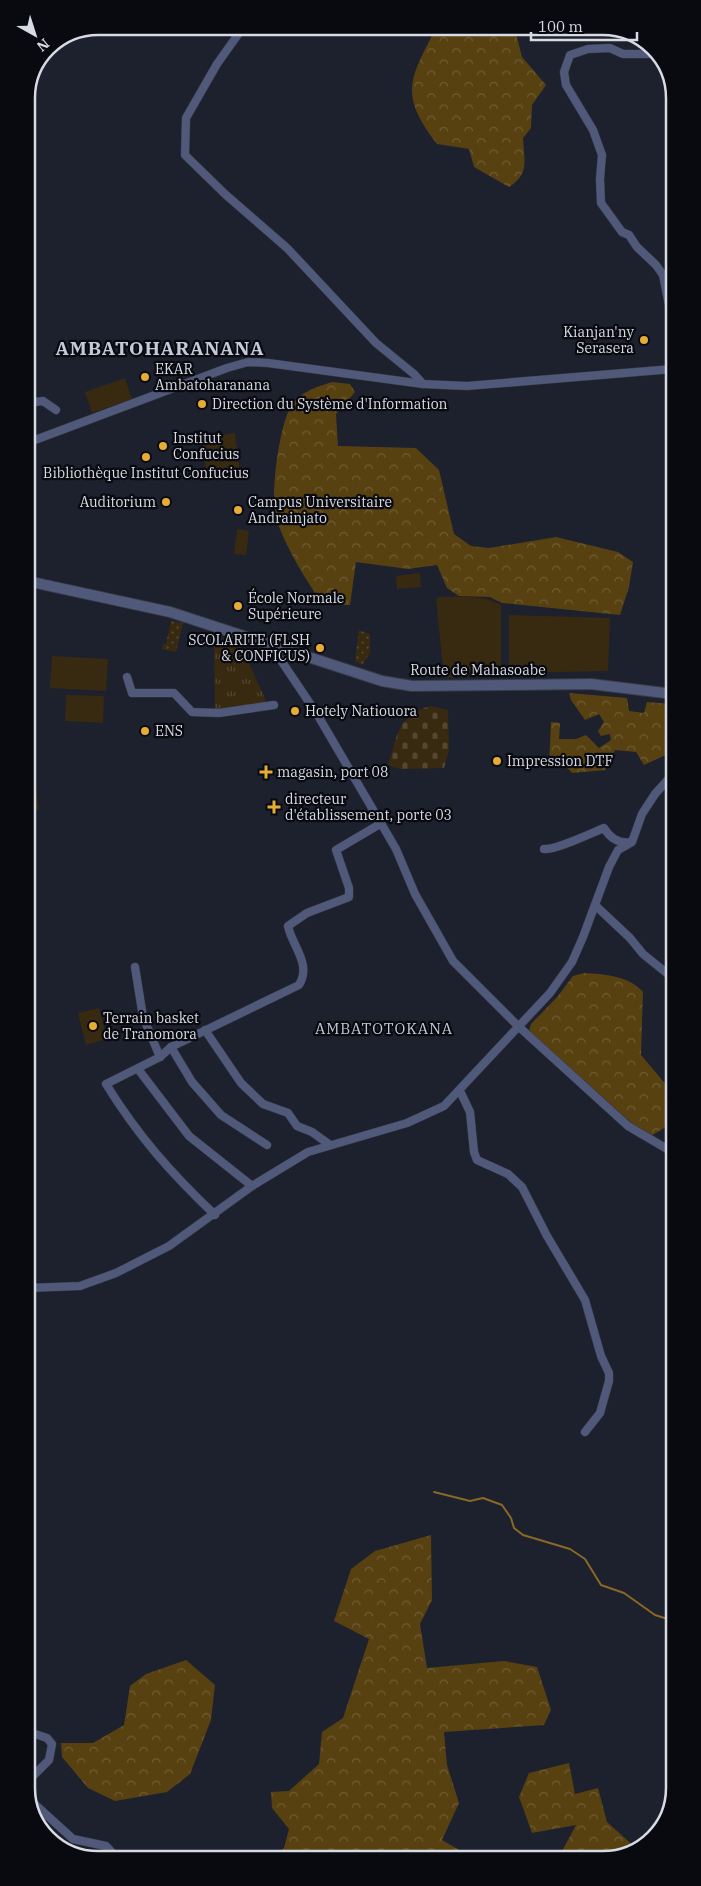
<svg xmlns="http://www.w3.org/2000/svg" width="701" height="1886" font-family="'IBM Plex Serif',serif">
<defs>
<pattern id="grass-tufts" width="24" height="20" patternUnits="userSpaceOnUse" patternTransform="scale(1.25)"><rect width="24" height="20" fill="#382a10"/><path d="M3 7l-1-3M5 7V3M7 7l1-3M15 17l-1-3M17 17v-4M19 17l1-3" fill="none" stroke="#544833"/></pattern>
<pattern id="forest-crowns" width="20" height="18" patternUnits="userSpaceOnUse" patternTransform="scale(1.25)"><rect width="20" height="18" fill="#584111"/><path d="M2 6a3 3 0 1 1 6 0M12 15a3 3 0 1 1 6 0" fill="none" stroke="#6f5c34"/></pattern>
<pattern id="cemetery-stones" width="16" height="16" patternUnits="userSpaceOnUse" patternTransform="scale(1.25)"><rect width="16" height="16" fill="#382a10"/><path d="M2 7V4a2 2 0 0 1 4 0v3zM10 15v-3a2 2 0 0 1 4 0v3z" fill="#544833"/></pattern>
<pattern id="park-dots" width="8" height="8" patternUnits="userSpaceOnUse" patternTransform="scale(1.25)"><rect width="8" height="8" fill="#382a10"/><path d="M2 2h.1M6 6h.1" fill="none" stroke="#544833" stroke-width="1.8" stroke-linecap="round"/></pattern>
</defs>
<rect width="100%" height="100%" fill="#1d202d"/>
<path fill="url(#grass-tufts)" d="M239,639L237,640L240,643L267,703L215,711L214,640Z"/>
<g fill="url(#forest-crowns)">
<path d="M437,26H514L522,57L546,85L532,105L531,128L523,138C524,160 530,174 509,187L474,167L469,149L437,144C398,93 410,79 437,26Z"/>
<path d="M332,382L350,384L355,392L336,414L338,446L416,448L439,470L454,534L471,546L489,548L556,537L618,552L633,562L629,587L620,615L502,603L490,597L459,596L447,588L437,565L408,569L356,562L350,605H323C305,578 288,552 277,521C269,500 279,428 290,408C299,392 316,387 332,382Z"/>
<path d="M569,693L627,698L629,711L644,713L647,702L673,704V743L668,754L644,765L636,752L615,750L605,770L572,773L562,762L549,767L551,722L560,723L559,739H576L586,735L599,748L611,740L610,734L601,736L598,731L604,722L599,714L585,720L571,700Z"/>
<path d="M584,973C604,974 630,976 643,992L641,1055L674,1094V1122L651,1136L637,1128L529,1031L531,1024L558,996L573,976Z"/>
<path d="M431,1535L432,1600L420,1624L427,1668L504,1661L537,1667L551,1710L544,1725L444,1732L447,1765L459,1803L442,1840L473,1858L273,1859L284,1848L289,1829L272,1808L271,1792L289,1791L319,1764L322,1732L343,1718L369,1639L334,1621L351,1569L375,1551Z"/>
<path d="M186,1660L215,1685L211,1720L190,1774L167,1792L115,1801L88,1788L62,1757L61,1743H93L124,1725L130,1686L146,1674Z"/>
<path d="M569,1763L575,1794L598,1788L607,1822L636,1848L622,1857H562L560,1855L576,1825L532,1833L519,1797L529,1773Z"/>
</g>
<path fill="url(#cemetery-stones)" d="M431,706L448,710L449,750L444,768L400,769L388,765C398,735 397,715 431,706Z"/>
<g fill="url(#park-dots)">
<path d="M171,621L183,623L176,652L162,649L163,644H166Z"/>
<path d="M359,630L370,634V653L362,665L355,661Z"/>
</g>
<g fill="#382a10">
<path d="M125,378L132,399L92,413L85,392Z"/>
<path d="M235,433L240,474L207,478L202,438Z"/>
<path d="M237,529L249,531L246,555L234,554Z"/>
<path d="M420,573L421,587L397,589L396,576Z"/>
<path d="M439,597C459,597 483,594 501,605V673L444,678L436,599Z"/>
<path d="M509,615L610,618L608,671L509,673Z"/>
<path d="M52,656L108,659L106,691L50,688Z"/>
<path d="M66,695L104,696L103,723L65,721Z"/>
<path d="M35,781L39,810L27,811V782Z"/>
<path d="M99,1008L107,1039L86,1045L78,1013Z"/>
</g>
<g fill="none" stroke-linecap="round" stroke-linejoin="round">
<path stroke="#8a6825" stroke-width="2" d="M434,1492L470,1501L483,1498L502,1505L511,1518L514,1528L523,1535L570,1549L585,1559L601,1585L624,1593L655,1615L674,1621"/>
<defs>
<g id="minor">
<path d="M244,26L217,64L186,118L185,155L226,195L287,248L376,343L414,374L423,384"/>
<path d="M654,54H623L610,48L588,49L570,55L564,72L566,85L593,130L602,155L600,179L601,203L622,232L629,235L637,247L656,265L663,275L669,305L673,367"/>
<path d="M27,403L43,401L56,410"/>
<path d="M27,443L227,368L248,362L268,363L423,384L467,386L673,369"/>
<path d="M270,644L317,714L396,849L415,894L453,961L518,1026L628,1126L674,1153"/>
<path d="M127,677L132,693H174L192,712L219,713L274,705"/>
<path d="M544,849C556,850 589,834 604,828C610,838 619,844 631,842"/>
<path d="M596,906L630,938L643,954L674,979"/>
<path d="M135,967L143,1017L160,1057"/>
<path d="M205,1030L241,1083L263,1104L288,1113L297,1126L312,1132L330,1145"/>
<path d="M171,1047L192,1082L221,1115L267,1145"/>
<path d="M138,1069L189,1136L252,1186"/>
<path d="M460,1091L470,1112L474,1152L477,1160L508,1174L522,1187L547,1236L585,1300L601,1356L609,1373V1381L600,1413L585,1432"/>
<path d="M215,1215C171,1173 138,1136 106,1084L160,1057L171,1047L299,985C312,964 292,946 288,926L307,913L349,897V888L336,850L380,824"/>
<path d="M28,1288L80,1286L116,1273L169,1246L252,1186L308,1152L407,1123L444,1106L550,993L572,962L583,937L609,867L618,850L632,842L642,814L655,794L673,774"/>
<path d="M29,1732L47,1738L52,1744L49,1760L29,1780"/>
<path d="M29,1799L73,1839L106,1846L118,1859"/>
</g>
<path id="tertiary" d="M27,581L170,612L382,681L412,686L591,684L673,694"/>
</defs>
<use href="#minor" stroke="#373a47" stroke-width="9"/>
<use href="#tertiary" stroke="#373a47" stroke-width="12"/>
<use href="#minor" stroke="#505979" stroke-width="8"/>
<use href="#tertiary" stroke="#505979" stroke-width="10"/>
</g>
<g fill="#e5ad35" stroke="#090a10" stroke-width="2">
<circle cx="644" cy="340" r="5"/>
<circle cx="145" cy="377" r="5"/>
<circle cx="202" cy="404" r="5"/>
<circle cx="163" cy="446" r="5"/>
<circle cx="146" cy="457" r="5"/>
<circle cx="166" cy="502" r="5"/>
<circle cx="238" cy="510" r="5"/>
<circle cx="238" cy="606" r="5"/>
<circle cx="320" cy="648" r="5"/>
<circle cx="295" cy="711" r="5"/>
<circle cx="145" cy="731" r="5"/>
<circle cx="497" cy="761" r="5"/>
<path d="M263.5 764.5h5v5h5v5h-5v5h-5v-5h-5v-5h5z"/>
<path d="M271.5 799.5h5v5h5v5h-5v5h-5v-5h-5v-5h5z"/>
<circle cx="93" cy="1026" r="5"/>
</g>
<g text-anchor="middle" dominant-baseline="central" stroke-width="4.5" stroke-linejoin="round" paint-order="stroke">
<g font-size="14" fill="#d8dbe4" stroke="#090a10" text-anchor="start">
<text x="634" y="332" text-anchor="end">Kianjan'ny<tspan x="634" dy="16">Serasera</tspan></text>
<text x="155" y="369">EKAR<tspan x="155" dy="16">Ambatoharanana</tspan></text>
<text x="212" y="404">Direction du Système d'Information</text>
<text x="173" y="438">Institut<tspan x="173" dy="16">Confucius</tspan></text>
<text x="146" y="473" text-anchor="middle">Bibliothèque Institut Confucius</text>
<text x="156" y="502" text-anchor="end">Auditorium</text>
<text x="248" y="502">Campus Universitaire<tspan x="248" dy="16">Andrainjato</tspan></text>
<text x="248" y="598">École Normale<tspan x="248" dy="16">Supérieure</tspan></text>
<text x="310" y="640" text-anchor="end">SCOLARITE (FLSH<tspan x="310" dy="16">&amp; CONFICUS)</tspan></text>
<text x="305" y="711">Hotely Natiouora</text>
<text x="155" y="731">ENS</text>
<text x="507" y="761">Impression DTF</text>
<text x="277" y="772">magasin, port 08</text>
<text x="285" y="799">directeur<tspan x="285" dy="16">d'établissement, porte 03</tspan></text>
<text x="103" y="1018">Terrain basket<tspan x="103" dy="16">de Tranomora</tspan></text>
</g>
<g font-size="14" fill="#d8dbe4" stroke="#090a10">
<text x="478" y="670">Route de Mahasoabe</text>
</g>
<g font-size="15" letter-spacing="1" fill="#c3c8da" stroke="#090a10">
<text x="384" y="1028">AMBATOTOKANA</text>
</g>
<g font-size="19" font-weight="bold" letter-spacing="1" fill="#c3c8da" stroke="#090a10">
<text x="160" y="348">AMBATOHARANANA</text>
</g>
</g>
<path d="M0 0H701V1886H0ZM98 35H603A63 63 0 0 1 666 98V1788A63 63 0 0 1 603 1851H98A63 63 0 0 1 35 1788V98A63 63 0 0 1 98 35Z" fill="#090a10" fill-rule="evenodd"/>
<path fill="none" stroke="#d8dbe4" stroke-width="2.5" d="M98 35H603A63 63 0 0 1 666 98V1788A63 63 0 0 1 603 1851H98A63 63 0 0 1 35 1788V98A63 63 0 0 1 98 35Z"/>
<g transform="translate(35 35) rotate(141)" stroke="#090a10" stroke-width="4" paint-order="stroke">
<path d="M0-4L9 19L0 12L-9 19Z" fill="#d8dbe4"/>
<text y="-8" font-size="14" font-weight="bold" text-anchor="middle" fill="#d8dbe4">N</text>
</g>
<path d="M531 32v8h106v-8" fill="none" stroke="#d8dbe4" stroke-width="2.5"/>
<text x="538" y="32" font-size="15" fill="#d8dbe4" stroke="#090a10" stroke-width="4" paint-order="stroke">100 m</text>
</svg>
